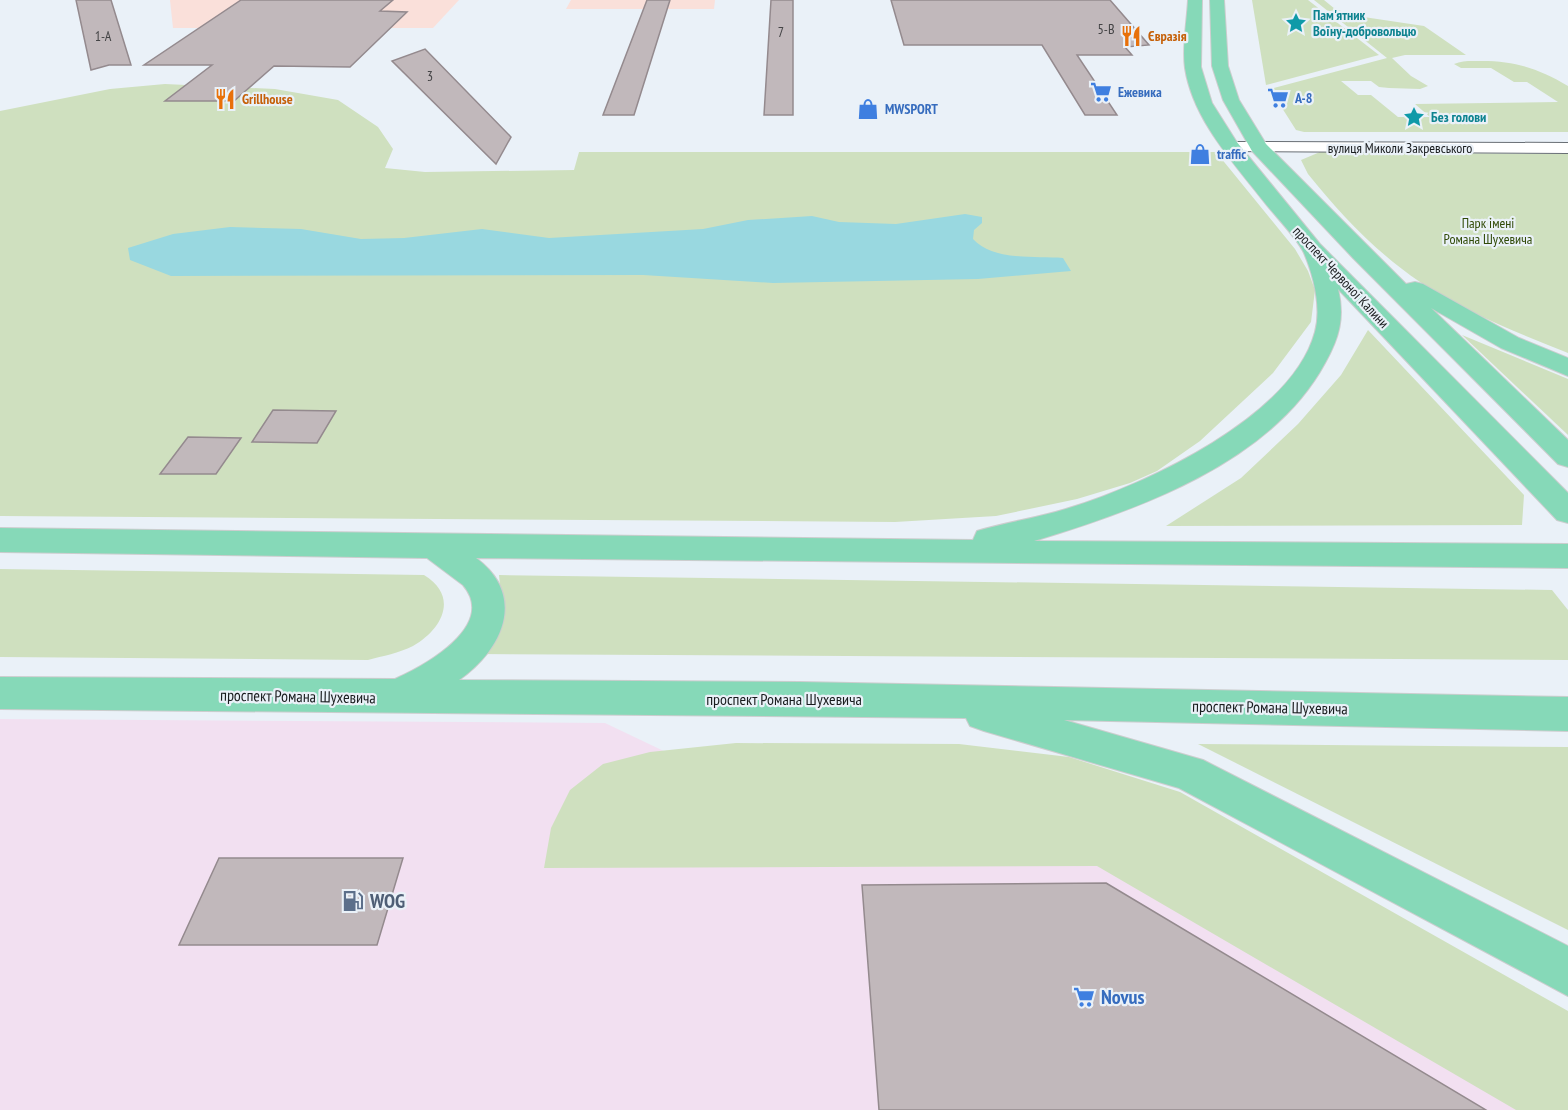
<svg xmlns="http://www.w3.org/2000/svg" width="1568" height="1110" font-family="'PT Sans Narrow',sans-serif">
<rect width="100%" height="100%" fill="#eaf1f8"/>
<path fill="#f2e0f1" d="M0,719L605,723L691,764L1035,772L1568,1058V1110H0Z"/>
<g fill="#fae0da">
<path d="M170,0H459L433,28H173Z"/>
<path d="M571,0H715L714,9H566Z"/>
</g>
<g fill="#cfe0bf">
<path d="M1252,0H1308L1379,55L1266,85Z"/>
<path d="M1314,0H1324L1335,9L1357,16L1424,26L1466,55H1405L1392,58L1411,76L1428,86L1420,89L1389,88L1379,87L1371,81H1341L1358,95H1371L1398,117H1430L1415,104L1558,102L1527,82H1514L1491,68H1461L1454,64C1463,60 1473,61 1482,61C1516,61 1539,69 1568,86V132H1304L1296,130L1270,89L1387,58Z"/>
<path d="M165,84L275,89L338,100L378,127L393,149L385,168L425,172L574,170L579,152H1216L1295,249L1308,271L1315,290L1311,322L1273,373L1200,441L1157,471L1130,483L1077,499L996,516L895,522L0,516V111L110,89Z"/>
<path d="M1320,152L1568,154V353C1518,333 1465,312 1420,282C1377,253 1340,214 1308,174L1301,160Z"/>
<path d="M1368,330L1524,495L1522,525L1166,526L1241,478L1298,424L1341,375Z"/>
<path d="M1462,335L1568,379V435Z"/>
<path d="M0,569L424,575C459,596 443,629 413,646C399,653 383,656 368,660L0,657Z"/>
<path d="M499,575L1552,590L1568,610V660L476,654L501,596Z"/>
<path d="M736,743L959,744L1069,757L1180,792L1568,1011V1110H1516L1097,866L544,868L551,828L570,790L603,764L650,752Z"/>
<path d="M1198,744L1568,747V930Z"/>
</g>
<path fill="#99d8e0" d="M965,214L982,217V223L974,230L973,239C993,261 1035,256 1063,258L1071,271L978,279L773,283L643,275L171,276L130,260L128,248L173,234L230,227L301,229L361,239L404,238L482,229L549,238L703,229L748,220L812,216L839,222L896,224Z"/>
<g fill="#c1b8bb" stroke="#948a8e" stroke-width="1.5">
<path d="M76,0H111L131,65H109L91,70Z"/>
<path d="M241,0H393L380,11L407,12L350,67L274,66L234,101H165L212,65H144Z"/>
<path d="M647,0H670L634,115H603Z"/>
<path d="M771,0H793V115H764Z"/>
<path d="M891,0H1110L1149,45L1125,47L1132,55H1077L1117,115H1085L1042,45H904Z"/>
<path d="M425,49L511,137L496,164L392,61Z"/>
<path d="M273,410L336,411L317,443L252,442Z"/>
<path d="M188,437L241,438L216,474H160Z"/>
<path d="M219,858H403L377,945H179Z"/>
<path d="M1106,883L1486,1110H879L862,885Z"/>
</g>
<g fill="none" stroke-linecap="round" stroke-linejoin="round">
<defs>
<path id="minor" d="M1231,142L1568,143V153L1225,151L1223,147Z"/>
<g id="major">
<path d="M1188,0H1202L1201,67L1212,103L1236,141L1320,244L1568,493V523L1557,520L1338,289C1345,318 1339,338 1325,363C1271,463 1137,510 1034,541L1568,544V568L476,558C527,596 503,649 459,680L800,682L1568,697V731L1064,720L1203,760L1568,946V996L1179,788L984,731L970,726L966,718L0,709V677L395,679C424,666 498,626 463,585L427,558L0,552V528L973,540L977,531C1007,522 1038,518 1069,508C1147,484 1292,417 1315,332C1322,307 1313,274 1304,253C1297,238 1276,217 1265,203C1234,163 1193,120 1185,68C1182,47 1187,21 1188,0Z"/>
<path d="M1210,0H1224L1228,66L1239,100L1266,144L1406,284L1415,282L1423,284L1519,338L1568,358V376L1501,348L1431,308L1568,440V467L1558,464L1353,258L1252,151L1223,100L1212,66Z"/>
</g>
</defs>
<use href="#minor" stroke="#696f75" stroke-width="2"/>
<use href="#major" stroke="#cccdce" stroke-width="2"/>
<use href="#minor" fill="#fff" fill-rule="evenodd"/>
<use href="#major" fill="#86d9b8" fill-rule="evenodd"/>
</g>
<defs>
<symbol id="sight-bare" viewBox="-9 -9 18 18"><path d="M0-6L1.8-2.2L6-1.7L2.9 1.2L3.7 5.4L0 3.3L-3.7 5.4L-2.9 1.2L-6-1.7L-1.8-2.2Z" fill="#0f9aa8" stroke="#eaf1f8" stroke-width="2.5" paint-order="stroke"/></symbol>
<symbol id="restaurant-bare" viewBox="-9 -9 18 18"><path d="M-5-6h1v4h1v-4h1v4h1v-4h1v5L-1.5 .5V6h-2V.5L-5-1ZM5-6V6H3V1.5H1.5Q1.5-4 5-6Z" fill="#e8710a" stroke="#eaf1f8" stroke-width="2.5" paint-order="stroke"/></symbol>
<symbol id="supermarket-bare" viewBox="-9 -9 18 18"><path d="M-6-5.5h2.5l.6 2H6L4.5 2H-2.5L-4.4-4H-6ZM-1.5 3.2a1.3 1.3 0 1 0 .1 0ZM3 3.2a1.3 1.3 0 1 0 .1 0Z" fill="#3f7fe0" stroke="#eaf1f8" stroke-width="2.5" paint-order="stroke"/></symbol>
<symbol id="shop-bare" viewBox="-9 -9 18 18"><path d="M-5-2.5h2.3a2.7 3.5 0 0 1 5.4 0H5L5.5 6h-11ZM-1.5-2.5h3a1.5 2.3 0 0 0-3 0Z" fill="#3f7fe0" stroke="#eaf1f8" stroke-width="2.5" paint-order="stroke"/></symbol>
<symbol id="fuel-bare" viewBox="-9 -9 18 18"><path d="M-5.5-6h7V0h2V4h1.3V-2.5L3-4.5l.8-.8L6-3V5H2.5V1h-1V6h-7ZM-4.2-4.7v3.2H.2V-4.7Z" fill="#5c6f8a" stroke="#eaf1f8" stroke-width="2.5" paint-order="stroke"/></symbol>
</defs>
<g fill-rule="evenodd">
<use href="#sight-bare" x="1281" y="8" width="30" height="30"/>
<use href="#restaurant-bare" x="1116" y="21" width="30" height="30"/>
<use href="#supermarket-bare" x="1086" y="77" width="30" height="30"/>
<use href="#supermarket-bare" x="1263" y="83" width="30" height="30"/>
<use href="#restaurant-bare" x="210" y="84" width="30" height="30"/>
<use href="#shop-bare" x="853" y="94" width="30" height="30"/>
<use href="#sight-bare" x="1399" y="102" width="30" height="30"/>
<use href="#shop-bare" x="1185" y="139" width="30" height="30"/>
<use href="#fuel-bare" x="338" y="886" width="30" height="30"/>
<use href="#supermarket-bare" x="1069" y="982" width="30" height="30"/>
</g>
<g text-anchor="middle" dominant-baseline="central" stroke-width="4.5" stroke-linejoin="round" paint-order="stroke">
<g font-size="14" font-weight="bold" fill="#0d838f" stroke="#eaf1f8" text-anchor="start">
<text x="1313" y="15">Пам'ятник<tspan x="1313" dy="16">Воїну-добровольцю</tspan></text>
<text x="1431" y="117">Без голови</text>
</g>
<g font-size="14" fill="#434345">
<text x="1106" y="29">5-В</text>
<text x="781" y="32">7</text>
<text x="103" y="36">1-А</text>
<text x="430" y="76">3</text>
</g>
<g font-size="14" font-weight="bold" fill="#c56008" stroke="#eaf1f8" text-anchor="start">
<text x="1148" y="36">Євразія</text>
<text x="242" y="99">Grillhouse</text>
</g>
<g font-size="14" font-weight="bold" fill="#366cbe" stroke="#eaf1f8" text-anchor="start">
<text x="1118" y="92">Ежевика</text>
<text x="1295" y="98">А-8</text>
<text x="885" y="109">MWSPORT</text>
<text x="1217" y="154">traffic</text>
</g>
<g font-size="14" fill="#191c1e" stroke="#eaf1f8">
<text x="1400" y="148">вулиця Миколи Закревського</text>
<text transform="translate(1341 277) rotate(47)">проспект Червоної Калини</text>
</g>
<g font-size="14" fill="#304a07" stroke="#eaf1f8">
<text x="1488" y="223">Парк імені<tspan x="1488" dy="16">Романа Шухевича</tspan></text>
</g>
<g font-size="16" fill="#191c1e" stroke="#eaf1f8">
<text transform="translate(298 696) rotate(1)">проспект Романа Шухевича</text>
<text x="784" y="699">проспект Романа Шухевича</text>
<text transform="translate(1270 707) rotate(1)">проспект Романа Шухевича</text>
</g>
<g font-size="20" font-weight="bold" fill="#4e5e75" stroke="#eaf1f8" text-anchor="start">
<text x="370" y="901">WOG</text>
</g>
<g font-size="20" font-weight="bold" fill="#366cbe" stroke="#eaf1f8" text-anchor="start">
<text x="1101" y="997">Novus</text>
</g>
</g>
</svg>
